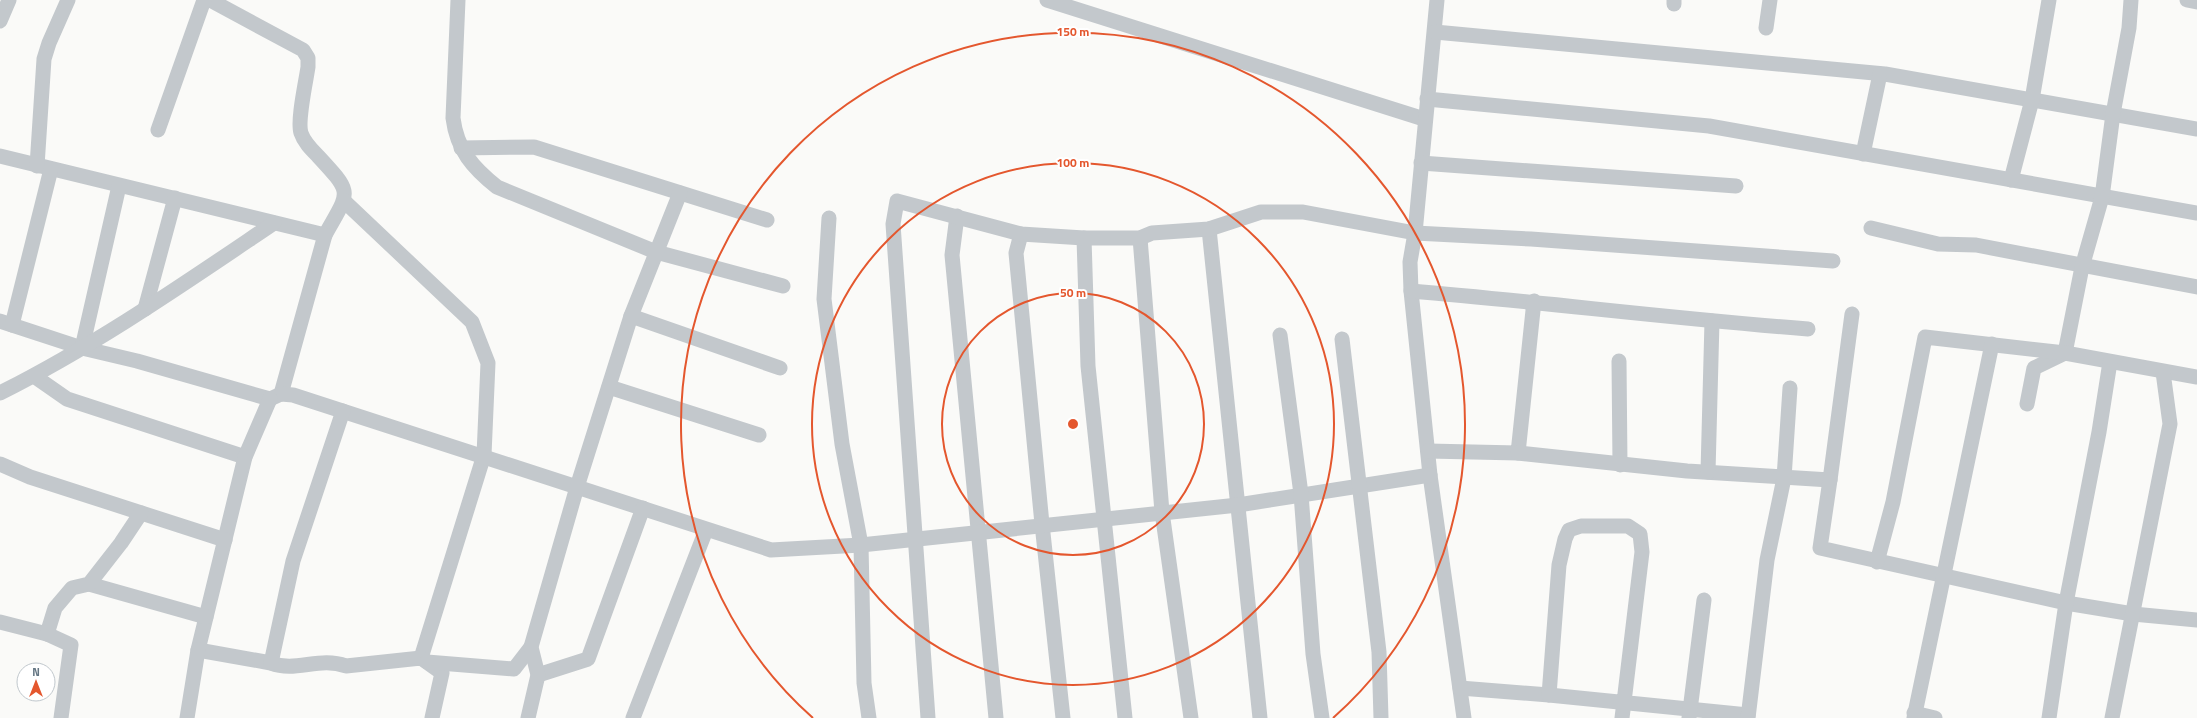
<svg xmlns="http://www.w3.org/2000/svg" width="2197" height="718" font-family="'Titillium Web',sans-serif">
<rect width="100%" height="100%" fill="#fafaf8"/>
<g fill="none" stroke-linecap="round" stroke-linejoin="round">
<g stroke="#c3c8cc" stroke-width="15">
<path d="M210,0L303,50L308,58V67C306,81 297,121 301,133C304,142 311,149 317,155C354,195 350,190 325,235"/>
<path d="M458,0L453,118C457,150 473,168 497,187L656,252L783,286"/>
<path d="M1047,0L1424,119"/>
<path d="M1437,0L1415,233L1410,262L1411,291L1430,475L1464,718"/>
<path d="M2187,0L2197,2"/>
<path d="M1674,4V0"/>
<path d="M0,21L9,0"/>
<path d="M1766,28L1770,0"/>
<path d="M1435,32L1885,74L2197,129"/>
<path d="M1427,99L1709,126L2197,213"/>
<path d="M158,130L204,0"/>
<path d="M461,148L534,147L767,220"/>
<path d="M1863,154L1880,74"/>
<path d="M0,156L325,235L281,394"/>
<path d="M1421,163L1736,186"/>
<path d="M37,166L44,59L49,43L68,0"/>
<path d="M2011,180L2032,100L2049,0"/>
<path d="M344,201L472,322L488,363L484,455L421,658"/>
<path d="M957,216L952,255L996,718"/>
<path d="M829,218L824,299L842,444L861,545L864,683L869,718"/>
<path d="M1871,228L1938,244L1976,245L2197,287"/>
<path d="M1209,229L1260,718"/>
<path d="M1021,234L1016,253L1042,524L1063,718"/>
<path d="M1084,238L1088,366L1125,718"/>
<path d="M1140,238L1162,512L1191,718"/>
<path d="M1411,291C1543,302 1675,319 1808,329"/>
<path d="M145,309L175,198"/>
<path d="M631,316L780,368"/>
<path d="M0,321L82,348L137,361L270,399L281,394L293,395L771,550L861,545L1238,505L1430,475"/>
<path d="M12,325L51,169"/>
<path d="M1280,335L1301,494L1313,654L1322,718"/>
<path d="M1342,339L1379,652L1381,718"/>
<path d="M82,348L119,186"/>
<path d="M1619,361L1620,465"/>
<path d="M34,376L67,399L245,457"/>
<path d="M609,387L759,435"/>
<path d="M0,393C96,345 185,283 274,223"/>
<path d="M270,399L245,457L198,650L271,663C296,673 319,656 346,666L421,658L442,673L432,718"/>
<path d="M2027,404L2034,368L2065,353L2082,267L2102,197L2113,114L2129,28L2131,0"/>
<path d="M1428,451L1518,453L1534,301"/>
<path d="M1518,453L1687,471L1830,480L1852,314"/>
<path d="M0,464L30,477L225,540"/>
<path d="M1708,472L1712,321"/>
<path d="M1830,480L1820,548L2066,603L2133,614L2197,620"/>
<path d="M1877,562L1893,502L1925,337L2065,353L2197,377"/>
<path d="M89,584L206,617"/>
<path d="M0,622L47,634L71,645L61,718"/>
<path d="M47,634L55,608L72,588L89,584L121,543L141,513"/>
<path d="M427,662L514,669L531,647"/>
<path d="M271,663L293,561L343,411"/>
<path d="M538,675L588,659L643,508"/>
<path d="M1460,688L1549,695"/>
<path d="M1914,713L1935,718"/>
<path d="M187,718L198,650"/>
<path d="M528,718L538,675L531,647L577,487L631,316L680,193"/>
<path d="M633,718L706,530"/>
<path d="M928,718L893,224L897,201L1021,234L1084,238H1140L1152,233L1209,229L1261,212H1303L1415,233L1531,239L1833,261"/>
<path d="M1622,718L1624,702L1642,552L1640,534L1628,526H1581L1569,530L1565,539L1559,565L1549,695L1748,715"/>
<path d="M1689,718L1704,600"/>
<path d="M1748,718L1767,560L1784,478L1790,388"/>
<path d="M1914,718L1992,344"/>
<path d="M2049,718L2066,603L2099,432L2110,362"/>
<path d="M2112,718L2170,424L2163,372"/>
</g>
</g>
<g fill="none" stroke="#e4572e" stroke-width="2">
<circle cx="1073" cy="424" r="131"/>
<circle cx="1073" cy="424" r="261"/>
<path d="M813 718A392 392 0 1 1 1333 718"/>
</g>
<circle cx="1073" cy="424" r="6" fill="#e4572e" stroke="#fff" stroke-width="2"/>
<g font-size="12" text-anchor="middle" font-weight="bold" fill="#e4572e" stroke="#fff" stroke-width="4" stroke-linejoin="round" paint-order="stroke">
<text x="1073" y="36">150 m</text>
<text x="1073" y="167">100 m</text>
<text x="1073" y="297">50 m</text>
</g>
<g transform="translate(36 682)"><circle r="19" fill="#ffffff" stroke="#c1c8cd"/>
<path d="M0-3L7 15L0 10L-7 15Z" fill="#e4572e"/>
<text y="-6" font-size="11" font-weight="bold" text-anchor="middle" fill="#657683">N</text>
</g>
</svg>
